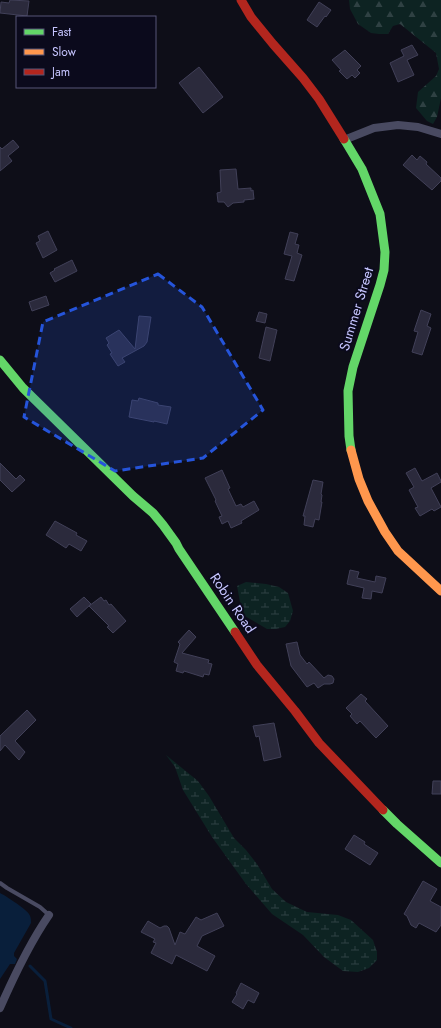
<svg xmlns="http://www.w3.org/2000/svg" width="441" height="1028" font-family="Jost,sans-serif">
<defs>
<pattern id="forest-firs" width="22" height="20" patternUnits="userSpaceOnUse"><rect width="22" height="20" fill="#0d2322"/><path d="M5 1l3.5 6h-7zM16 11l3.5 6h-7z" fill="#2f4143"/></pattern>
<pattern id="wetland-marsh" width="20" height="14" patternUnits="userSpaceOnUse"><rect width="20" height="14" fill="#0d2322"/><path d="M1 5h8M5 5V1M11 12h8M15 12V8" fill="none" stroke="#2f4143"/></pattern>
</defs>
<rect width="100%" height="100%" fill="#0e0e18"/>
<path fill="url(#forest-firs)" d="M349,0H441V98L437,117L433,124L427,121L416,108L418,92L436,76L439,69L436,53L400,24L393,26L388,34H379L371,33L358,24L350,9Z"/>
<g fill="url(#wetland-marsh)">
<path d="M246,582L266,584L279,587L288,593L293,611L290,621L285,627L276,629H267L245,616L240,602L237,586Z"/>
<path d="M166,755L198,781L209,796L234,838L246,850L257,864L272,889L286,902L307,912L338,915L351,920L373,940L377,952V960L369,968L358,972L343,971L324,957L303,935L272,914L246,884L212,837L183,790L175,767Z"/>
</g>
<path fill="#091f3b" d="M0,893C6,896 26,909 29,914C31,917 31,920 31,923L14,953V956L17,959L15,964H10L0,979Z"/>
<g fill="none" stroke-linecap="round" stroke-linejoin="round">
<path stroke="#091f3b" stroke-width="3" d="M30,966L45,981L51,1019L71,1028"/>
</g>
<g fill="#2b2a3c" stroke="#414058">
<path d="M10,0L29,1L27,16L0,13L1,2L9,3Z"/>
<path d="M319,2L331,10L326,17L325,16L317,27L307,20Z"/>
<path d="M412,45L418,55L407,60L414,75L398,82L390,63L404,56L401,50Z"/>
<path d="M345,50L361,66L357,70L360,73L355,78L352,75L347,79L339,71L341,70L332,60Z"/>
<path d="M199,67L223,97L203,113L179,83Z"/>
<path d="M13,140L19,147L8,156L12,161L0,171V147L2,149Z"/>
<path d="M412,155L417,160L420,156L427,162L426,164L441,178V181L432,190L403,165Z"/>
<path d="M236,169L238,189L251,188V191L253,190L254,199L244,200V202L233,203L228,207L224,202H218L217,193L221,192L220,170Z"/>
<path d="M48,231L57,250L43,258L36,243L40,241L38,236Z"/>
<path d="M290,232L298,234L295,244L299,245L297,253L302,255L294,281L285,279L292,256L284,254Z"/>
<path d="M72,260L77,271L55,282L50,273L55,270L54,269Z"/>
<path d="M46,296L49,305L32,311L29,302Z"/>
<path d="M421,310L431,314L427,326L431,328L422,355L412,352L418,332L414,331Z"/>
<path d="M259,312L267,314L265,323L256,321Z"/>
<path d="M139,316L151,317L147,342L144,346L122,358L125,362L118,366L110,354L112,353L107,345L109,343L106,338L119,330L135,349Z"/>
<path d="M266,327L277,330L270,361L259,358Z"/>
<path d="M139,398L158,403V405L171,407L167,424L154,421V422L129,417L132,400L138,401Z"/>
<path d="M0,463L16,479L20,475L25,480L12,492L0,480Z"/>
<path d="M415,468L422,481L437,473L441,481V482L431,488L441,507L434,511L432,509L420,516L415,508L418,507L409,490L414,487L406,473Z"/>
<path d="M222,470L230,488L228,489L236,506L241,504L243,507L254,501L259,510L241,521L242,523L231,528L228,521L222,524L219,517L222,516L215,501L216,500L205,478Z"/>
<path d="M313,480L323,482L321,494L322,495L321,502H322L319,520L315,519L313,527L304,525L305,516H303Z"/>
<path d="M55,521L77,533L76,535L87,541L81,551L69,544L66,548L46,535Z"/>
<path d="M350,570L359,572L357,578L375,582L376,576L386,578L382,593L372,591L371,599L362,598L364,588L347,584Z"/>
<path d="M84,597L91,604L77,617L70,609Z"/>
<path d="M101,597L104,601L106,600L109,605L111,604L126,621L113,633L107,627L109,626L89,606Z"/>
<path d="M189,630L196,637L182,653L209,660L208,663L212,664L209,675L204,674L203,677L184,671L183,673L176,671L178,664L174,662L180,644L178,642Z"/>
<path d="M297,642L300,655L307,664L309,662L324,678L328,675L332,676L334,679L333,683L330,684H324L318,688L314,683L307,687L291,666L286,644Z"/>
<path d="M361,694L367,699L365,701L388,726L376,738L360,721L357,724L350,716L352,714L346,708Z"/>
<path d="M27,710L36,720L15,741L25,752L19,760L5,745L0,751V736Z"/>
<path d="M274,723L281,757L264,761L259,736L256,737L253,726Z"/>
<path d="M433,781H441V794H432Z"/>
<path d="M354,835L365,842L364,844L378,853L370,865L345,849Z"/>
<path d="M423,881L437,889L430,901L441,907V925L436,932L419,923L416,928L411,925L407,916L404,914Z"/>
<path d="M217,913L224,926L202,936L197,946L215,956L207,971L176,955L172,964L151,953L156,943L153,942L155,939L141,932L148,921L160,928L164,926H167L169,928L175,945L180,932L185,934L196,917L201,920Z"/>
<path d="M241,983L259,993L254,1003L248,1000L243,1009L232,1002L237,994L236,993Z"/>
</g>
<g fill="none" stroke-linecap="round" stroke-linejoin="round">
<path stroke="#494a61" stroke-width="4" d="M0,883L7,888L40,907L49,915"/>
<g stroke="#494a61" stroke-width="8">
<path d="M344,140L374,128L398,125L418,127L441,134"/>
<path d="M0,1008C14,976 29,944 49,915"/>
</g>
<g stroke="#63d668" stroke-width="9">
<path d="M344,139L362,169L380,214L385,252L384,270L380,285L353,367L348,391L349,436L351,450"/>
<path d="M0,360L23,388L133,496L153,513L163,525L176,543L179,549L235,632"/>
<path d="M383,810L397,824L441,863"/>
</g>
<path stroke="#ff974d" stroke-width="9" d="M351,450L359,479L368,501L385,532L398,551L441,591"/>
<g stroke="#b3261e" stroke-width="9">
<path d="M241,0L251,17L273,44L303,78L319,99L344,139"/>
<path d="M235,632L257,665L295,711L319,743L383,810"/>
</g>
</g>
<path fill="#2554da" fill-opacity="0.2" stroke="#2554da" stroke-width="3" stroke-dasharray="8 5" stroke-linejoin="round" d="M158,274L202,307L263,410L203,458L115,471L24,417L43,322Z"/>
<g text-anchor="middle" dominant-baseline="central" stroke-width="4" stroke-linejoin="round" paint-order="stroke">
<g font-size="14" fill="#c6c5ff" stroke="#0b0a1c">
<text transform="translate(356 309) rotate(-73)">Summer Street</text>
<text transform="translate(233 603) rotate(56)">Robin Road</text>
</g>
</g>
<rect x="16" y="16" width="140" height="72" fill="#0b0a1c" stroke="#565577"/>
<rect x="24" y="29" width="20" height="6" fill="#63d668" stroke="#565577"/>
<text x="52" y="36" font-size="12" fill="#c6c5ff">Fast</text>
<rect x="24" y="49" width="20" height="6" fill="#ff974d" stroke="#565577"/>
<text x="52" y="56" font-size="12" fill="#c6c5ff">Slow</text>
<rect x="24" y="69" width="20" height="6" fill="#b3261e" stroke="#565577"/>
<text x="52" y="76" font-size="12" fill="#c6c5ff">Jam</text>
</svg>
